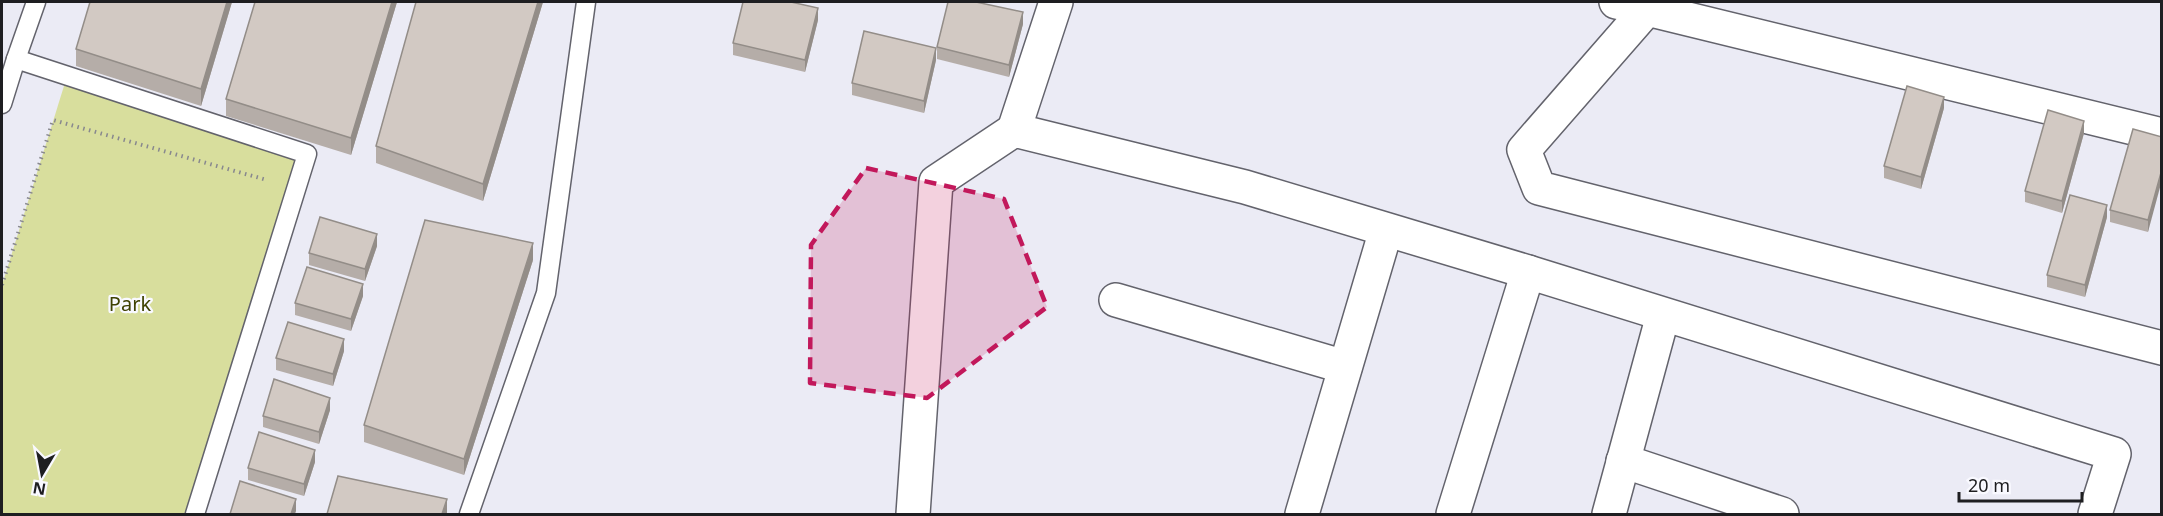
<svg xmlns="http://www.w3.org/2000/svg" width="2163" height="516" font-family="'Noto Sans',sans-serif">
<rect width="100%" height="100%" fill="#ebebf5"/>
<path fill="#d8de9d" d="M69,70L307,154L201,514H2V285Z"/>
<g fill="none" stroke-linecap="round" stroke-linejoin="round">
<defs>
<g id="service">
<path d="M16,59L36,2"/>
<path d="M2,104L16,59L307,154L195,514"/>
<path d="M469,514L546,293L586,2"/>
</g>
<g id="minor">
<path d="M1616,2L1647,9"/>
<path d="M1014,130L1056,2"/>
<path d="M2162,135L1647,9L1524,150L1539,188L2162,348"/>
<path d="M1116,300L1345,367"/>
<path d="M1623,461L1782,514"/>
<path d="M913,514L936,182L1014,130L1245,187L1528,272L2114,454L2095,514"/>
<path d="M1302,514L1386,230"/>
<path d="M1453,514L1528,272"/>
<path d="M1609,514L1663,315"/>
</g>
</defs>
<use href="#service" stroke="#63636c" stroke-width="21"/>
<use href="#minor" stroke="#63636c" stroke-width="36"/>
<path stroke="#88888e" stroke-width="4" stroke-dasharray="1.5 4.5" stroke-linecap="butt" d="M2,285L53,120L267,180"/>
<use href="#service" stroke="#fff" stroke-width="18"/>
<use href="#minor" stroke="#fff" stroke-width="33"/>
</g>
<g fill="#b5ada8">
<path d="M232,2L201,106L76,66V49Z"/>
<path d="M255,2H397L351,155L226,116V99Z"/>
<path d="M416,2H543L483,201L376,163V146Z"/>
<path d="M818,20L805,72L733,55V43Z"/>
<path d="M1023,24L1009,77L937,59V47Z"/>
<path d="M936,60L924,113L852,95V83Z"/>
<path d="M1944,108L1921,189L1884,178V166Z"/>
<path d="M2084,133L2062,213L2025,202V191Z"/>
<path d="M2162,137L2148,232L2110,222V210Z"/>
<path d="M2107,217L2085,297L2047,287V275Z"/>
<path d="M377,246L365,281L309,265V253Z"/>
<path d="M533,260L464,475L364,442V425Z"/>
<path d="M363,296L351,331L295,315V303Z"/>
<path d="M344,351L333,386L276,370V358Z"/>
<path d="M330,410L319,444L263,427V416Z"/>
<path d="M315,462L304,496L248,480V468Z"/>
</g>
<g fill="#938d88">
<path d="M227,2H232L201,106V89Z"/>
<path d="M392,2H397L351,155V138Z"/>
<path d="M538,2H543L483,201V184Z"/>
<path d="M818,8V20L805,72V60Z"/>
<path d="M1023,12V24L1009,77V65Z"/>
<path d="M936,48V60L924,113V101Z"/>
<path d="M1944,97V108L1921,189V177Z"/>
<path d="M2084,121V133L2062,213V201Z"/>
<path d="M2162,169V180L2148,232V220Z"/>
<path d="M2107,205V217L2085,297V285Z"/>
<path d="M377,234V246L365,281V269Z"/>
<path d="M533,243V260L464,475V459Z"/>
<path d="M363,284V296L351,331V319Z"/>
<path d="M344,339V351L333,386V374Z"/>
<path d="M330,398V410L319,444V432Z"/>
<path d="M315,450V462L304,496V484Z"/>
<path d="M296,499V511L295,514H291Z"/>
<path d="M447,499V514H442Z"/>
</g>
<g fill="#d2c9c3" stroke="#938d88" stroke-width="1.5">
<path d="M90,2H227L201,89L76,49Z"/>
<path d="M255,2H392L351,138L226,99Z"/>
<path d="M416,2H538L483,184L376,146Z"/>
<path d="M743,2H791L818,8L805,60L733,43Z"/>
<path d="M948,2H976L1023,12L1009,65L937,47Z"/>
<path d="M864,31L936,48L924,101L852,83Z"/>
<path d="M1907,86L1944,97L1921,177L1884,166Z"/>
<path d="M2048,110L2084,121L2062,201L2025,191Z"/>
<path d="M2133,129L2162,137V169L2148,220L2110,210Z"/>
<path d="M2070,195L2107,205L2085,285L2047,275Z"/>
<path d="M320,217L377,234L365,269L309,253Z"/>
<path d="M425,220L533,243L464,459L364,425Z"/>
<path d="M307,267L363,284L351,319L295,303Z"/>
<path d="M288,322L344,339L333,374L276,358Z"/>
<path d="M274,379L330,398L319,432L263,416Z"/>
<path d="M259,432L315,450L304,484L248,468Z"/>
<path d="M338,476L447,499L442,514H327Z"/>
<path d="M240,481L296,499L291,514H230Z"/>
</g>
<path fill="#c2185b" fill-opacity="0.2" stroke="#c2185b" stroke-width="4.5" stroke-dasharray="12 8" stroke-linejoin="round" d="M866,168L1004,199L1047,307L927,398L810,383L811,245Z"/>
<g text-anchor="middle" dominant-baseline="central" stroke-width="4.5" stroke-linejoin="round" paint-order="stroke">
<g font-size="20" fill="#3f4202" stroke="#f9f9ff">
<text x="130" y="303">Park</text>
</g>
</g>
<rect width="2163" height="516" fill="none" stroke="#1e1e21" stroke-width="6"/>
<g transform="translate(42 474) rotate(190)" stroke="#f9f9ff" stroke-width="4.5" paint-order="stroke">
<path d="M0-4.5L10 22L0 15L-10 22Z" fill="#1e1e21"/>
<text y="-9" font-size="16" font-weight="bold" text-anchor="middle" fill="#1e1e21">N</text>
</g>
<path d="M1959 492v9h123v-9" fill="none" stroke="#1e1e21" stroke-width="3"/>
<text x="1968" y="492" font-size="18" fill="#1e1e21" stroke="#f9f9ff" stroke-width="4.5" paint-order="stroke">20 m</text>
</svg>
